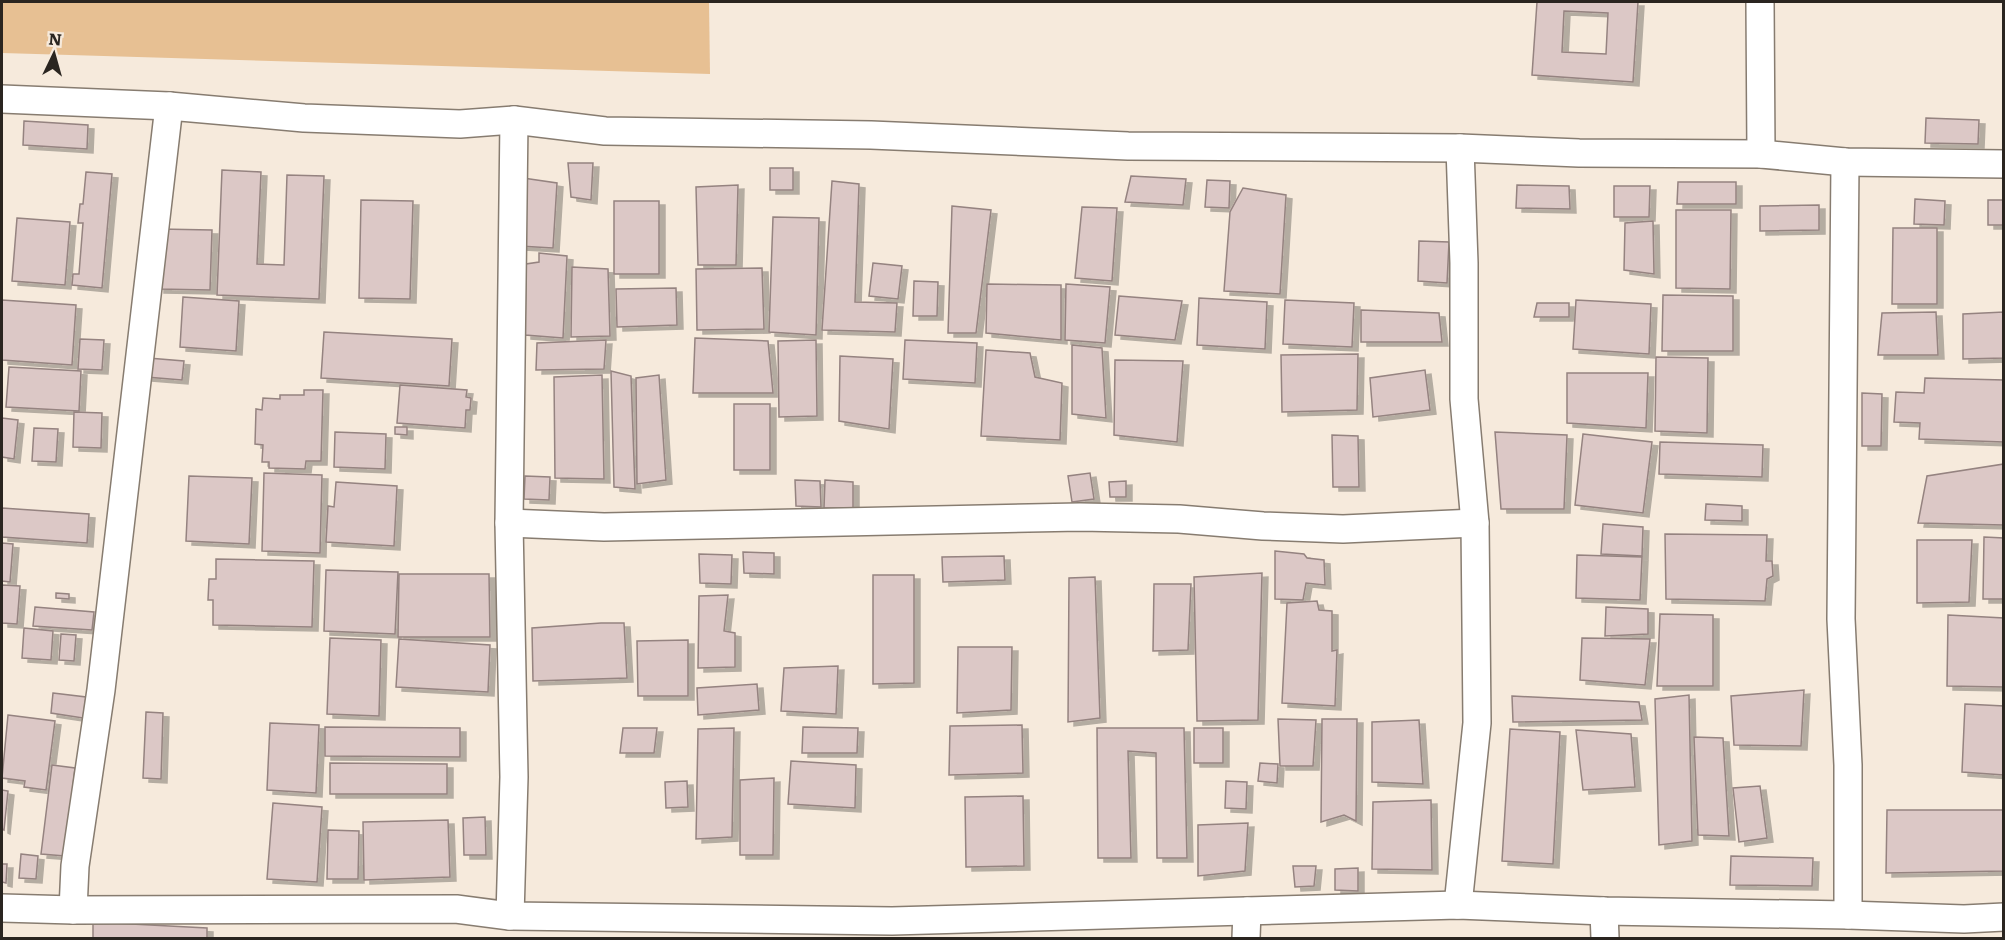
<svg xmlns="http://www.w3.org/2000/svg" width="2005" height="940" font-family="Literata,serif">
<defs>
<filter id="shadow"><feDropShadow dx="6" dy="4" stdDeviation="0" flood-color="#0004"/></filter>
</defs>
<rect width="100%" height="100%" fill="#f6eadc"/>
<path fill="#e7c093" d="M2,2H709L710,74L2,53Z"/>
<g fill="#dcc8c6" stroke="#958380" stroke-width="1.5" fill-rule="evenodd" filter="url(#shadow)">
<path d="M1537,2H1638L1633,82L1532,75ZM1564,11L1608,13L1606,54L1562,52Z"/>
<path d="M1926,118L1979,120L1978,144L1925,143Z"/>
<path d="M24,121L88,125L87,149L23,145Z"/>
<path d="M568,163H593L591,200L571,197Z"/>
<rect x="770" y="168" width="23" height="22"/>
<path d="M222,170L261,172L257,264L284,265L287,175L324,176L319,299L217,295Z"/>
<path d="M86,172L112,174L102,288L72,285L73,274H79L83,223H78L80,204H83Z"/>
<path d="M1131,176L1186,179L1183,205L1125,202Z"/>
<path d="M523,178L557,183L553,248L519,246Z"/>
<path d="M1207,180L1230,181L1229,208L1205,207Z"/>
<path d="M832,181L859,184L855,302L897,303L895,332L822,330Z"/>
<path d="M1678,182H1736V204H1677Z"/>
<path d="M738,185L736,265H698L696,187Z"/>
<path d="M1517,185L1569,186L1570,209L1516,208Z"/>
<path d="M1614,186H1650L1649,217H1614Z"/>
<path d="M1243,188L1286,195L1280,294L1224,291L1230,212Z"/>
<path d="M1915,199L1945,201L1944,225L1914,224Z"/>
<path d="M361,200L413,201L410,299L359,298Z"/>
<rect x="1988" y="200" width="16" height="25"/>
<rect x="614" y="201" width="45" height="73"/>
<path d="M1819,205V230L1760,231V206Z"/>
<path d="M952,206L991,210L976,333H948Z"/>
<path d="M1082,207L1117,208L1112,281L1075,278Z"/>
<path d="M1676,210H1731L1730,289L1676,288Z"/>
<path d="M773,217L819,218L816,335L769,332Z"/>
<path d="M17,218L70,222L65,285L12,281Z"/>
<path d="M1653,221L1654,274L1624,270L1625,223Z"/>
<path d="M1893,228H1937V304H1892Z"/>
<path d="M159,229L212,230L210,290L158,289Z"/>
<path d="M1419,241L1449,242L1447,283L1418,281Z"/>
<path d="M539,253L567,256L563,338L525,335L526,264L539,262Z"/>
<path d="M873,263L902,266L898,299L869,296Z"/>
<path d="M572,267L608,269L610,336L571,337Z"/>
<path d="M762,268L764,329L697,330L696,269Z"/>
<path d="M914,281L938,282L937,316H913Z"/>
<path d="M987,284L1061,285V340L986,333Z"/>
<path d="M1066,284L1110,287L1105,343L1065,340Z"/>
<path d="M676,288L677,325L617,327L616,289Z"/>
<path d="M1663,295L1733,296V351H1662Z"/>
<path d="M1119,296L1182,301L1175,340L1115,335Z"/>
<path d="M183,297L239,301L236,351L180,347Z"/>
<path d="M1199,298L1267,302L1265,349L1197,345Z"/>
<path d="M2,300L76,305L72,365L2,360Z"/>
<path d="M1285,300L1354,303L1352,347L1283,344Z"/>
<path d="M1576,300L1651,304L1649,354L1573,349Z"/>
<path d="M1537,303H1569V317H1534Z"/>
<path d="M1361,310L1439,313L1442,342H1361Z"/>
<path d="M1936,312L1938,355H1878L1882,313Z"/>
<path d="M2004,312V358L1963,359V314Z"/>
<path d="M324,332L452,339L449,386L321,378Z"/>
<path d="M695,338L768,341L773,393H693Z"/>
<path d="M80,339L104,340L102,370L78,369Z"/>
<path d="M606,340L604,369L536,370L537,343Z"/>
<path d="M816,340L817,416L779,417L778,341Z"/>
<path d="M905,340L977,343L975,383L903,379Z"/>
<path d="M1072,345L1102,348L1106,418L1072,414Z"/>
<path d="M986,350L1030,353L1035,377L1062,383L1060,440L981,436Z"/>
<path d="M1358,354L1357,410L1282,412L1281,355Z"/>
<path d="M840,356L893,359L889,429L839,421Z"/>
<path d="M1656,357L1708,358L1707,433L1655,431Z"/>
<path d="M148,358L184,361L182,380L146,377Z"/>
<path d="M1115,360L1183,361L1177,442L1114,435Z"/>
<path d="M9,367L81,371L79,411L6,407Z"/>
<path d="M1425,370L1430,410L1373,417L1370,378Z"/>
<path d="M611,371L631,376L635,489L614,487Z"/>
<path d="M1567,373H1648L1646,428L1567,423Z"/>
<path d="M602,375L604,479L555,478L554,377Z"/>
<path d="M659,375L666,480L637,484L636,378Z"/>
<path d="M1925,378L2004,380V442L1919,439L1920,423L1894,422L1896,392L1924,393Z"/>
<path d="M400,385L467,390L466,397L471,398L470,410H466L465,428L397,423Z"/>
<path d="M304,390H323L321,461H306L305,469L269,468V462H262L263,445L255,444L256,409L262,410L263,398L280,399V395H304Z"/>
<path d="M1862,393L1882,394L1881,446H1862Z"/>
<rect x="734" y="404" width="36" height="66"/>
<path d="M74,412L102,413L101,448L73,447Z"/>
<path d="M2,418L18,420L14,459L2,457Z"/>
<path d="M395,427H407V435L395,434Z"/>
<path d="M34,428L58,429L56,462L32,461Z"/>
<path d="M335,432L386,434L385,469L334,467Z"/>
<path d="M1495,432L1567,435L1564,509H1501Z"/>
<path d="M1583,434L1652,442L1643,513L1575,505Z"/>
<path d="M1332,435L1358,436L1359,487H1333Z"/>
<path d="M1660,442L1763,445L1762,477L1659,474Z"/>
<path d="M2004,464V525L1918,523L1927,476Z"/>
<path d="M264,473L322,475L320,553L262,551Z"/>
<path d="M1090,473L1094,499L1072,502L1068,476Z"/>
<path d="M189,476L252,478L249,544L186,541Z"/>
<path d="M525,476L550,477L549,500L524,499Z"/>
<path d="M795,480L820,481L821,507L796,506Z"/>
<path d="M825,480L853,482V508H824Z"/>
<path d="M1126,481V497H1110L1109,482Z"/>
<path d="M336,482L397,486L394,546L326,542L328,506L334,507Z"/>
<path d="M1706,504L1742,506V521L1705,520Z"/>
<path d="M2,508L89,514L87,543L2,537Z"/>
<path d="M1603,524L1643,527L1642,556L1601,554Z"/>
<path d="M1665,534L1767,535L1766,561H1772L1773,576L1767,579L1765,601L1666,599Z"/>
<path d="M1984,537L2004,538V599H1983Z"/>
<path d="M1917,540H1972L1969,602L1917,603Z"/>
<path d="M2,543L13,544L10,582L2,581Z"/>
<path d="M1275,551L1304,554L1307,558L1324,560L1325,585L1306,583L1303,600L1275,599Z"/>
<path d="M743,552L774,553V574L744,573Z"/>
<path d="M699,554L732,555L731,584L700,583Z"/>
<path d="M1577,555L1642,557L1640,600L1576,598Z"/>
<path d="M1004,556L1005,580L943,582L942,557Z"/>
<path d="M216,559L314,561L312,627L213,625V600H208L209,579H216Z"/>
<path d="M326,570L398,572L395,634L324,631Z"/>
<path d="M1262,573L1258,720L1197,721L1194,577Z"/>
<path d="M399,574H489L490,637H398Z"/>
<path d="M873,575H914V683L873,684Z"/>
<path d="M1095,577L1100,718L1068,722L1069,578Z"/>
<path d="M1154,584H1191L1188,650L1153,651Z"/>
<path d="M2,585L20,586L17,624L2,623Z"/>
<path d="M56,593L69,594V599L56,598Z"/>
<path d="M728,595L724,631L735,633V667L698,668L699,596Z"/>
<path d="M1317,601L1319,610L1332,611V651L1337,650L1335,706L1282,703L1287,603Z"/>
<path d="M35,607L94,612L92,630L33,626Z"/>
<path d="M1606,607L1648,609V634L1605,636Z"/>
<path d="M1660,614L1713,615V686H1657Z"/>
<path d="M1948,615L2004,618V687L1947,686Z"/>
<path d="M601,623H624L627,678L533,681L532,628Z"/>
<path d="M24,628L53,631L51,660L22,658Z"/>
<path d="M61,634L76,635L74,661L59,660Z"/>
<path d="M330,638L381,640L379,716L327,714Z"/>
<path d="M1582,638L1650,639L1645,685L1580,680Z"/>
<path d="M399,639L490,645L488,692L396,687Z"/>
<path d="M688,640V696H638L637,641Z"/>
<path d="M958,647H1012L1011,710L957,713Z"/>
<path d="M838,666L836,714L781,711L784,668Z"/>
<path d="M757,684L759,710L698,715L697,688Z"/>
<path d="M1804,690L1801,746L1734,745L1731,696Z"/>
<path d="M53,693L86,697L83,718L51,713Z"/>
<path d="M1689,695L1692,841L1659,845L1655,699Z"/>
<path d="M1512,696L1639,702L1642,720L1513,722Z"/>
<path d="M1965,704L2004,706V775L1962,772Z"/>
<path d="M146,712L163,713L161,779L143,778Z"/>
<path d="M8,715L55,721L46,790L24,787L25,781L2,778Z"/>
<path d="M1278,719L1316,720L1313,766H1280Z"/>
<path d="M1322,719H1357L1356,821L1344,815L1321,822Z"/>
<path d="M1419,720L1423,784L1372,782V722Z"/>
<path d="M270,723L319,725L316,793L267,790Z"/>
<path d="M1022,725L1023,773L949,775L950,726Z"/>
<path d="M325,727L460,728V757L325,756Z"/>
<path d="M803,727L858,728L857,753H802Z"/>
<path d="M623,728H657L654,753H620Z"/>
<path d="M734,728L732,837L696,839L698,729Z"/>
<path d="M1097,728H1184L1187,858H1157L1156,753L1128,751L1131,858H1098Z"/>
<rect x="1194" y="728" width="29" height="35"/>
<path d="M1510,729L1560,732L1553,864L1502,861Z"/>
<path d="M1576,730L1631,734L1635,787L1583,790Z"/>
<path d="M1694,737L1723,738L1729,836L1698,835Z"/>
<path d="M791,761L856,765L855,808L788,804Z"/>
<path d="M330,763L447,764V794H330Z"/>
<path d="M1260,763L1278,764L1277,783L1258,781Z"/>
<path d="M52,765L75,768L65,856L41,854Z"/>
<path d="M774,778L773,855H740V780Z"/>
<path d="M687,781L688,807L666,808L665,782Z"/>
<path d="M1226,781L1247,782L1246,809L1225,808Z"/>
<path d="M1760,786L1767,838L1739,842L1733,788Z"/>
<path d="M2,790L8,791L4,830L2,829Z"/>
<path d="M1023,796L1024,866L966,867L965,797Z"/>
<path d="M1431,800L1432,870L1372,869L1373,802Z"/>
<path d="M273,803L322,807L317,882L267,879Z"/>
<path d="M1887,810H2004V871L1886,873Z"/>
<path d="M485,817L486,855H464L463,818Z"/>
<path d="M448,820L450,877L364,880L363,822Z"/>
<path d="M1248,823L1245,871L1198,876V825Z"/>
<path d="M328,830L359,831L358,879H327Z"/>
<path d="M21,854L38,856L36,879L19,878Z"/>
<path d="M1731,856L1813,858L1812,886L1730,885Z"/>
<path d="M2,864H7L6,883L2,882Z"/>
<path d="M1293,866H1316L1314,886L1295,887Z"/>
<path d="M1358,868V891L1335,890V869Z"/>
<path d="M93,922L207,928V938H93Z"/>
</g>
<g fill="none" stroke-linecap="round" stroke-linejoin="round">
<defs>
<g id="street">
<path d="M1760,2L1761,154"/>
<path d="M2,99L169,106L304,118L460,124L514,120L605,131L871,135L1128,146L1460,148L1579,153L1761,154L1845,162L2004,164"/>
<path d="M1845,162L1841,619L1848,765V915"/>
<path d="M509,523L604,527L1080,517L1179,519L1263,526L1343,529L1475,523"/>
<path d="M1458,905L1477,723L1475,523L1464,399V263L1460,148"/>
<path d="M2,908L73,910L456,909L510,916L892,921L1458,905L1604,911L1848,915L1964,919L2004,917"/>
<path d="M73,910L75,866L101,690L169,106"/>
<path d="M1604,911L1605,938"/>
<path d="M510,916L514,777L509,523L514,120"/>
<path d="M1246,938L1247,911"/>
</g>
</defs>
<use href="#street" stroke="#877c70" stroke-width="30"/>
<use href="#street" stroke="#fff" stroke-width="27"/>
</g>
<rect width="2005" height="940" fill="none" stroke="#2a2520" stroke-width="6"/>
<g transform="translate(54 54) rotate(5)" stroke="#f6eadc" stroke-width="4.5" paint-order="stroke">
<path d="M0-4.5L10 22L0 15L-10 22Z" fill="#2a2520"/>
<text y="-9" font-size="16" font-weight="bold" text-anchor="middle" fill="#2a2520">N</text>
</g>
</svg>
